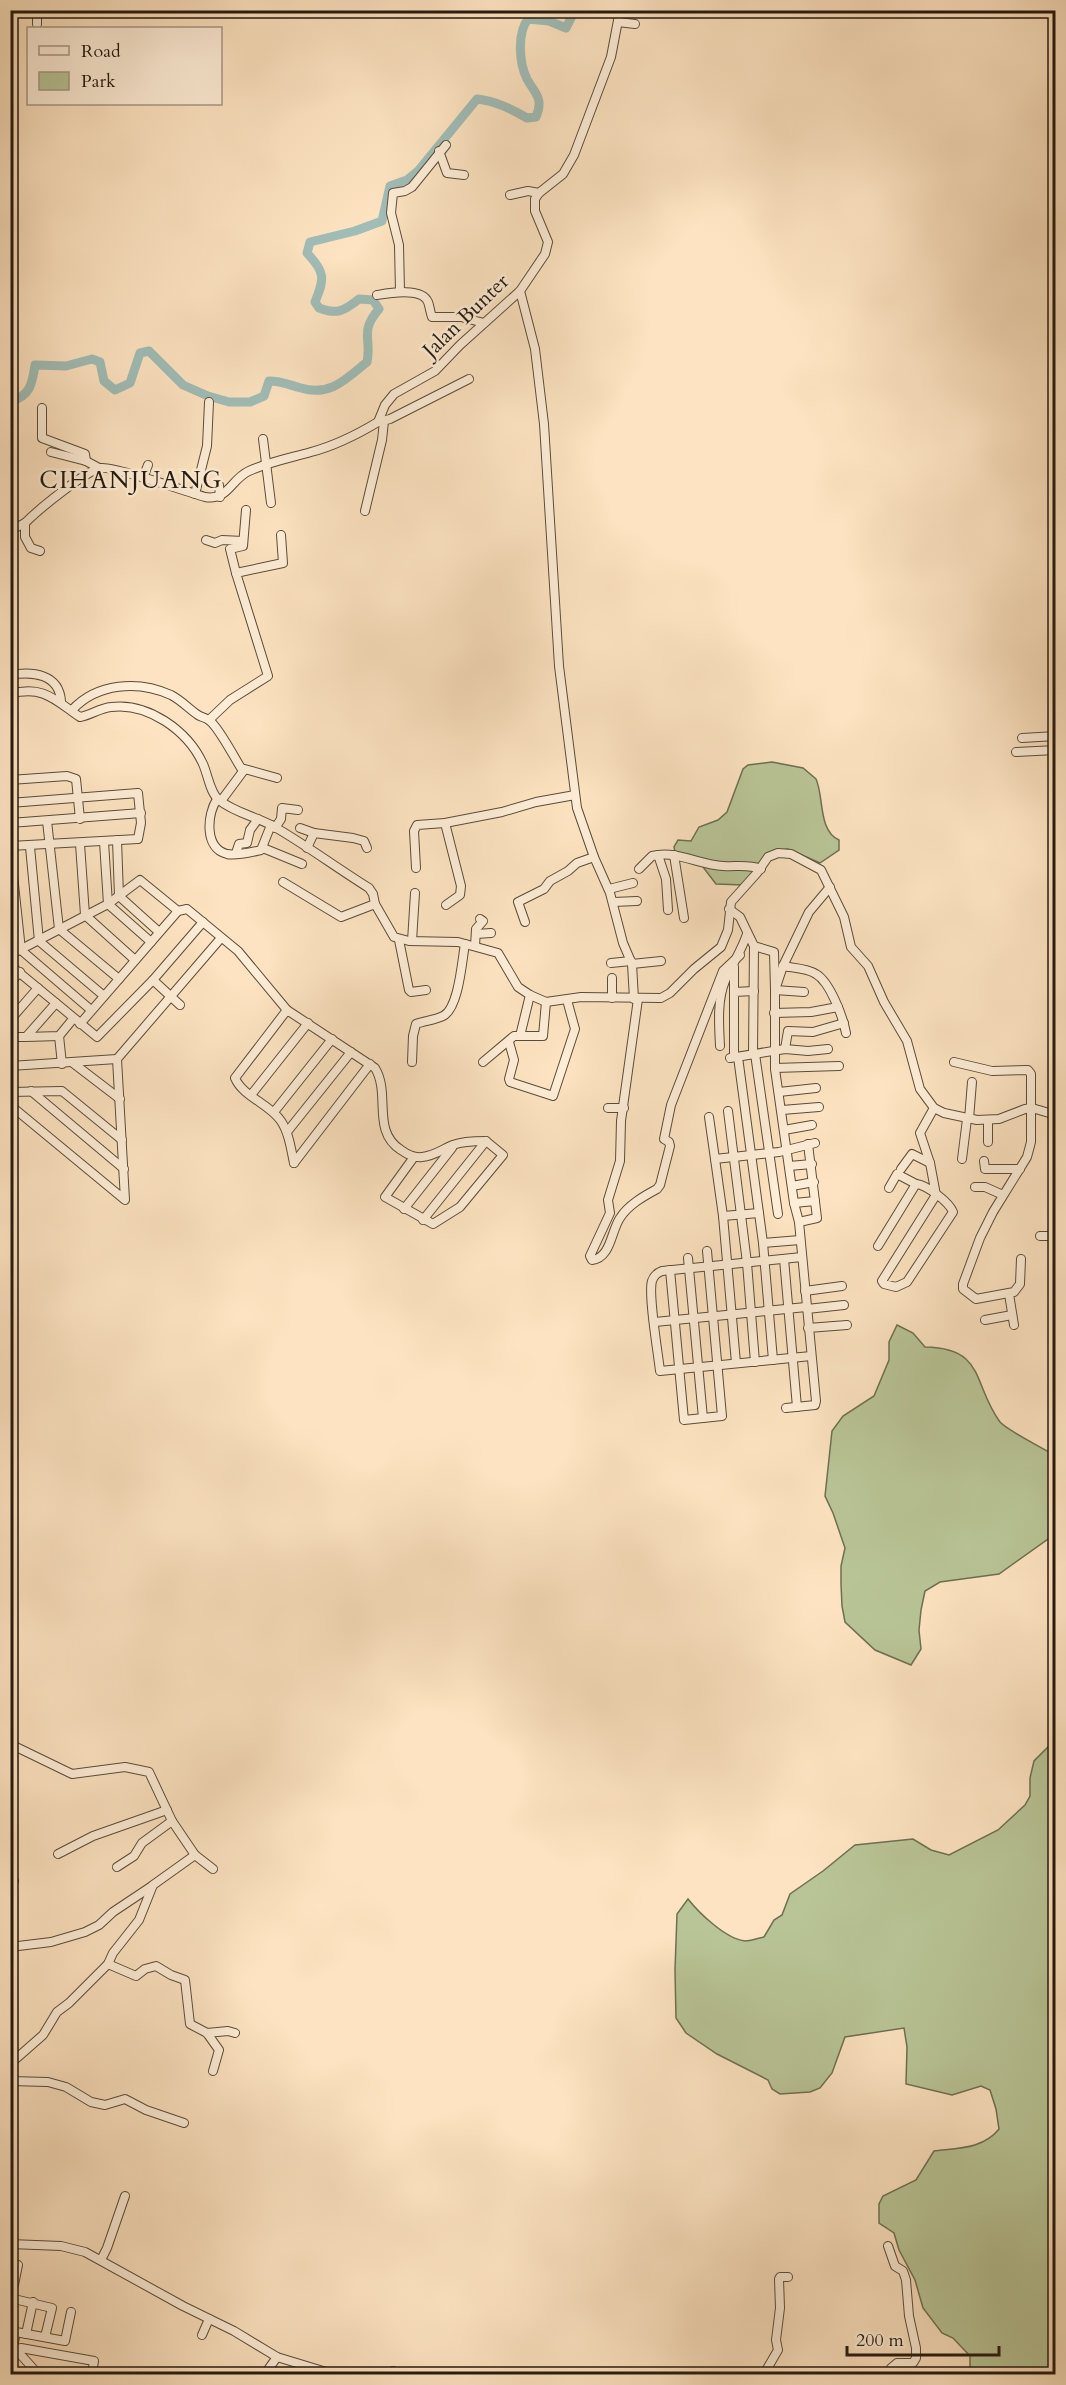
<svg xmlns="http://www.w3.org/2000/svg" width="1066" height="2385" font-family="Cardo,serif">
<rect width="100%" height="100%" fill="#fde3c1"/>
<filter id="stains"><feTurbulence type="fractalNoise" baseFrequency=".00333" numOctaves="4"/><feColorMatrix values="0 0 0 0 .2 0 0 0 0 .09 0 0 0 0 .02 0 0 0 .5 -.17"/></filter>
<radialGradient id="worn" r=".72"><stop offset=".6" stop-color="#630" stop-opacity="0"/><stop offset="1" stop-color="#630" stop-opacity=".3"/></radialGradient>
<g fill="#b9c597" stroke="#6e6f52" stroke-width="1.5">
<path d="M772,762L803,768L816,779C824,796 818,831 839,840V850L820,863L788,849L781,850L744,885L716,884L700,863L675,852L674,847L678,840L691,841L699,827L718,820L727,812L743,769L748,765Z"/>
<path d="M897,1325L913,1333L925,1347C986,1348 972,1384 1000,1422C1008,1431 1043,1448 1056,1456L1055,1534L999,1574L940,1582L925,1591L921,1610L919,1630L921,1649L911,1665L875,1650L845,1622L842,1606L841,1584V1566L845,1548L833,1513L825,1496L832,1431L843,1416L874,1396L889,1360V1342Z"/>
<path d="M1055,1740V2374H927C941,2370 957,2378 970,2370V2356L953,2338L942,2333L923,2308L915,2280L899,2250L894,2233L879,2223V2204L883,2196L916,2180L934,2151C958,2148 983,2149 999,2129L996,2109L990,2090L981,2086L952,2095L906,2084L907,2047L904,2028L845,2037L832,2073L820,2088L810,2092L780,2094L772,2089L768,2080L717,2054L686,2033L676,2018L675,1970L677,1914L688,1899C699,1913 726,1939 745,1941C751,1941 758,1938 764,1937L774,1920L782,1915L790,1894L823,1871L855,1845L913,1839L931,1850L949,1855L998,1830L1025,1805L1030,1796V1778L1034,1761Z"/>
</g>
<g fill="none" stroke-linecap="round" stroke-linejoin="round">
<path stroke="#a0bdb7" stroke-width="9" d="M10,402C31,395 32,384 35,365L66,366L92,359L100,362L104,381L115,390L130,383L140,353L149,351L183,385L208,396L229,402H250L264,396L269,381C282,381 289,385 301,388C330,397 346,379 367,362C372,339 359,332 379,309L373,300L359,299C344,311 337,315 319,308L315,302C325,278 325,272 307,253L310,242L355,231L382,221L390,186L407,180L418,171L477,99C496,101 511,109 527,118L536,117C544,98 535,94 527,79C519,63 517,33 528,19L549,21L566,28L575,10"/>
<defs>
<g id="minor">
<path d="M27,10L44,13"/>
<path d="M618,22L635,24"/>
<path d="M37,24V10"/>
<path d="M439,151L447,173L464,175"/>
<path d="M510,195L528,191L539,193"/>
<path d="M400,291L399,245L391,213L393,193L405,191L412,187L446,145"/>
<path d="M520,291L535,349L544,424L559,666L577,808L594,857L610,893L623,943L632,964L634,999"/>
<path d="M377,295C389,293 422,287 428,302C430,307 430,312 432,317H461L484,323"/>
<path d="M42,408V438L85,454L86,461"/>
<path d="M378,422L390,419L469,379"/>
<path d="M263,439L271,503"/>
<path d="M51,452L86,461L99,468"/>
<path d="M143,478L148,465"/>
<path d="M219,485L220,497"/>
<path d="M195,494L207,446L209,402"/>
<path d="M365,511L382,440L384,421"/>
<path d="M25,523V537L31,548L40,551"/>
<path d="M10,528L17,527L25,523C38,510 85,471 101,468C114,466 187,492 205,497C228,501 231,479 249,471C269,462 290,458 311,452C334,446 358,434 378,422L385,405L394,394L435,371L460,345L520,291L545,254L548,242L535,211V199L539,193L563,174L574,155L611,57L620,10"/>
<path d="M206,540L215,543L222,540L243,541"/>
<path d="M236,573L230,549L243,546L246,510"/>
<path d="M10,675C33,671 59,674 61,701"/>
<path d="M10,694C44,685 55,700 80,717C91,715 100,708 111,707C148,702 188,731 203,764C208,775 210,793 219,800C235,813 255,816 273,826C306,845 337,868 369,888L373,894L375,904L394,937L409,941L458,942L498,953L518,987L530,995L546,1002L581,997L661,998L670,993L694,969L721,947L728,930L731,902L757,873L768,857L778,853L791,854L821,870L844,917L851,947L868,966L884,1002L907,1041L920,1089L934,1108L944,1113L977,1120L999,1119L1025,1109L1032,1108L1056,1115"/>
<path d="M72,710C97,683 138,680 171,695C181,700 189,709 198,715C201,717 207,718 210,721C219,728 234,757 241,768L277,778"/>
<path d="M209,720L230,700L268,676L236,573L283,563L281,535"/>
<path d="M1022,738L1056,736"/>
<path d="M1016,752L1056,750"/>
<path d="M10,780L67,776L76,779L80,819"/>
<path d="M217,799C207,815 204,848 227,854C236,856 252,852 261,850L271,825"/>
<path d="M221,801L244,770"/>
<path d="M10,803L138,793L141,823L138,839L10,846"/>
<path d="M47,821L59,929L119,979"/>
<path d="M10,823L141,813"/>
<path d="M445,823L461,886L460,895L446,905"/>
<path d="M275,828L281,819L282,808L298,810"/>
<path d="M300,828L314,833"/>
<path d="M117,840L119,896L159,932"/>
<path d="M104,842L108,904L151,942"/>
<path d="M80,844L85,915L135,960"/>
<path d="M10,847L21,950L91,1010"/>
<path d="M30,847L39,941L104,996"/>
<path d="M263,848L302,864"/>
<path d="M307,848L314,833L353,838L364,841L367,848"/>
<path d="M236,853L239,844L247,843L250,830L258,819"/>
<path d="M658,855C678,852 702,865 723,866C737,867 748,864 761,869"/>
<path d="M674,855L684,918"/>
<path d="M416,868L414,831L417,825L445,823L502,812L536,802L575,795"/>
<path d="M639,869L652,856L658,855L666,879L668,910"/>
<path d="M283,882L341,917L375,904"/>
<path d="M609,889L633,883"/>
<path d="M613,902L637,901"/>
<path d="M729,909L740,917L754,946L774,952L775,990L804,992"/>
<path d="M525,922L518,902L544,889L550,881L568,871L577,863L594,857"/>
<path d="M476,934L491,933"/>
<path d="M399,940L409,990L411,992L426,990"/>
<path d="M412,941L415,893"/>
<path d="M475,946L476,929L483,921L480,919"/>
<path d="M10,955L108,904L140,880L178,911"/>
<path d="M611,963L631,961"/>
<path d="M632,964L661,961"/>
<path d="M10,965L56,1003"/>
<path d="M783,966C793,968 807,968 816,974C830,982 843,1017 846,1033"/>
<path d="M734,967V992"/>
<path d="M153,980L180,1005"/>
<path d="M10,983L20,972"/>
<path d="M612,998V978"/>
<path d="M638,999L621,1121L620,1161L608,1200L610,1213L590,1256L592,1260C611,1258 611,1231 620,1218C628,1205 644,1196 657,1189L660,1185L670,1146L669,1142L664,1139L671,1105L723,971L740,955"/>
<path d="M774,1013L811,1012L838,1007"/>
<path d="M10,1020L38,988"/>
<path d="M80,1024L178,911L187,909L238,951L287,1010"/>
<path d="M59,1036L62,1064"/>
<path d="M520,1036L530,995"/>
<path d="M10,1037H26L56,1003L97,1037L153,980L203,922"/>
<path d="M26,1037L59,1036L73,1019"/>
<path d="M509,1042L514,1060L509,1079L510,1082L553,1096L575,1029L567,1000"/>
<path d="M720,1046C719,1025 717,1000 725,981C732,964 741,952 747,934"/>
<path d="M785,1049L788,1031L813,1032L844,1023"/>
<path d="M753,1054L754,946"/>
<path d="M755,1054L778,1214"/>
<path d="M734,1057V992L754,991"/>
<path d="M738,1057L763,1243L773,1360"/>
<path d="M730,1058L785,1049L808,1051L828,1049"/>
<path d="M412,1062L413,1036L416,1024C424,1021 435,1020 443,1016C459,1008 462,960 465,944"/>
<path d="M483,1062L514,1036H543L546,1002"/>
<path d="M954,1062L992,1071L1028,1070L1031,1074V1142L1027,1157L993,1212L980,1238L963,1284V1289L976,1299L1014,1292L1020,1284L1021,1259"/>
<path d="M73,1063L120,1099"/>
<path d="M10,1066L117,1059"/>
<path d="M775,1068L839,1066"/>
<path d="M31,1091L124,1169"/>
<path d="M10,1092L62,1091L122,1140"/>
<path d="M779,1092L816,1088"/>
<path d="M251,1095L308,1023"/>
<path d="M10,1105L125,1200L117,1059L221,938"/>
<path d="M608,1108H624"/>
<path d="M782,1110L819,1107"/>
<path d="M728,1111L747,1263L755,1362"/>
<path d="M274,1112L332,1039"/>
<path d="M709,1117L715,1159L779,1152L815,1143"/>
<path d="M969,1119L972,1082"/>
<path d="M988,1121V1142"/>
<path d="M784,1130L812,1125"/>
<path d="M287,1132L351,1052"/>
<path d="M715,1159L723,1216L736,1363"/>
<path d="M962,1159L967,1119"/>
<path d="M984,1161L985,1169H1020"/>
<path d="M294,1163C291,1149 289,1133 281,1121C270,1104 243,1097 235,1078L287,1010L375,1068C391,1094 371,1131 401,1150C408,1155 414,1158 422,1157C434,1156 443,1149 453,1145C463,1141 475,1141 486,1141L503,1155L460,1207L433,1224L385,1197L414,1157"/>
<path d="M294,1163L370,1064"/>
<path d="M789,1166L812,1164"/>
<path d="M901,1169L912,1154L930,1163"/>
<path d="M792,1186L814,1182"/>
<path d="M975,1187H985L1003,1195"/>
<path d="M889,1188L897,1174L916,1184"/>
<path d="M794,1203L815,1201"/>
<path d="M404,1209L452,1148"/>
<path d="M723,1216L759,1213"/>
<path d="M423,1220L486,1141"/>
<path d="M799,1222L817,1218L808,1144"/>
<path d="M1040,1236H1056"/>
<path d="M763,1243L800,1240"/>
<path d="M878,1246L916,1184C927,1185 949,1202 953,1212L907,1282L896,1287L884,1284L882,1281L936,1195L930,1163L920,1133L934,1108"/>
<path d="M802,1257L662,1271C657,1273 654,1275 652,1281C648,1294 658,1353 660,1371L811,1356"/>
<path d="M688,1258L703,1418"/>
<path d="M784,1259L797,1407"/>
<path d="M670,1270L684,1420L722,1416L707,1251"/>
<path d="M805,1291L842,1286"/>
<path d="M1009,1294L1014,1325"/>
<path d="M807,1309L844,1305"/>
<path d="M985,1320L1012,1315"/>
<path d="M655,1322L806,1307"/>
<path d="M808,1328L847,1325"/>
<path d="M786,1408L815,1405L816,1401L799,1222L794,1203L775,1069V990L783,966L809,912L830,887"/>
<path d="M10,1744L72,1774L125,1767L149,1772L172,1821L195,1855"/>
<path d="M58,1854L93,1836L167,1810"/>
<path d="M117,1867L134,1856L142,1843L172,1821"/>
<path d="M10,1881H14"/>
<path d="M10,1947L51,1942L85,1932L99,1925L113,1912L152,1886"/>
<path d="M108,1964L136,1976L145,1969L156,1966L171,1975L185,1980L190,2024L207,2033L219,2050L213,2071"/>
<path d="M207,2033L228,2031L235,2033"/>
<path d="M10,2064L43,2035L57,2012L69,2003L108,1964L113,1953L139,1920L153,1885L195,1855L213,1869"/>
<path d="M10,2081L48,2082L66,2087L91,2102L105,2105L125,2099L146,2110L184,2123"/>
<path d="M10,2244L61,2246L85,2252L183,2306L234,2331L277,2357L333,2374"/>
<path d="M888,2246L895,2266L903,2271L906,2280L909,2316L916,2348V2358L913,2363H897L891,2368L889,2374"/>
<path d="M101,2260L107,2248L125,2196"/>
<path d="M10,2264L18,2265L14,2285"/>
<path d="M10,2313L14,2299L52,2308L45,2337"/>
<path d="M26,2334L33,2302"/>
<path d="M202,2335L209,2319"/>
<path d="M12,2352L16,2332L65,2341L71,2312"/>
<path d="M38,2374L20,2354L21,2348L94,2361L92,2374"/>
<path d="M265,2374L277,2357"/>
<path d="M390,2374L393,2371"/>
<path d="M764,2374L778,2350L776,2340L780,2308L779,2279L780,2277H788"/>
</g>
</defs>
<use href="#minor" stroke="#5a4c3a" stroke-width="10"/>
<use href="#minor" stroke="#feedd7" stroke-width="8"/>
</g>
<g text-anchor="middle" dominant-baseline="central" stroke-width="5" stroke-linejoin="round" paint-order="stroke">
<g font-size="21" fill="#24190d" stroke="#feedd7">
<text transform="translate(466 316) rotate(-44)">Jalan Bunter</text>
</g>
<g font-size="24" letter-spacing="1.5" fill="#24190d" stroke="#feedd7">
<text x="131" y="480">CIHANJUANG</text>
</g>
</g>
<rect width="1066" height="2385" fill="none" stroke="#fde3c1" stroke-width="36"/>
<rect x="12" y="12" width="1042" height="2361" fill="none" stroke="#24190d" stroke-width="3"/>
<rect x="18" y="18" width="1030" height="2349" fill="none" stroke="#24190d" stroke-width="1.5"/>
<rect x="27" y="27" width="195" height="78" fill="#feedd7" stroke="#a79886" stroke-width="1.5"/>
<rect x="39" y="46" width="30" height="9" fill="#feedd7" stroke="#a79886" stroke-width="1.5"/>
<text x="81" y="57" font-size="18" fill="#24190d">Road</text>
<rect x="39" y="72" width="30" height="18" fill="#b9c597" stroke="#a79886" stroke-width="1.5"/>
<text x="81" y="87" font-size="18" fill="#24190d">Park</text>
<path d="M847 2346v9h152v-9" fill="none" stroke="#24190d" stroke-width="3"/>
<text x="856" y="2346" font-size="18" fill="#24190d" stroke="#feedd7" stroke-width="4.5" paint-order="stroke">200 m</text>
<rect width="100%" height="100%" filter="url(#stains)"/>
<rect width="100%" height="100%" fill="url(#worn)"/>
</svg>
